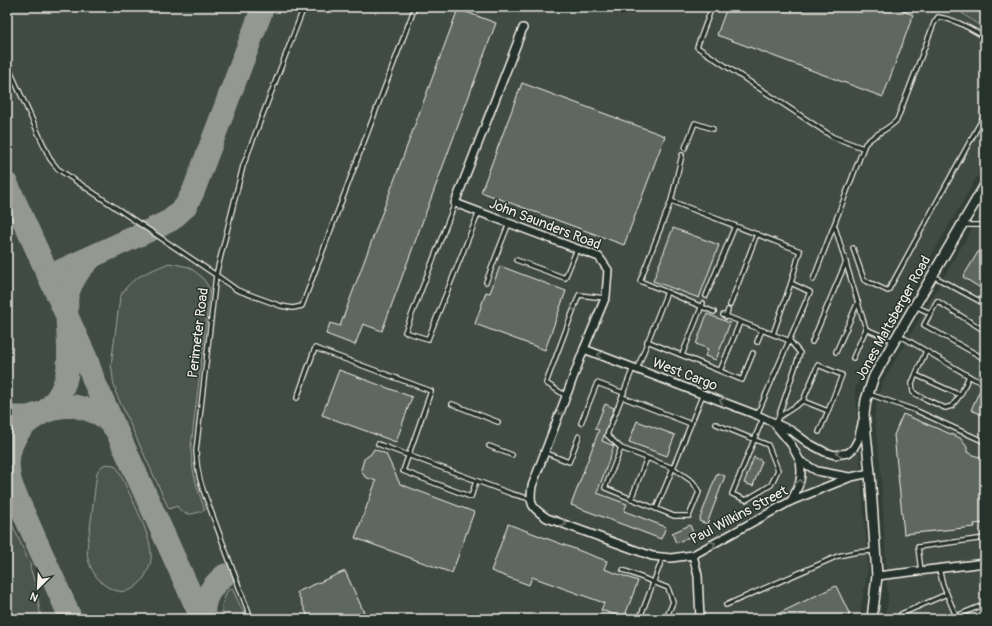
<svg xmlns="http://www.w3.org/2000/svg" width="992" height="626" font-family="Pangolin,sans-serif">
<rect width="100%" height="100%" fill="#323e38"/>
<filter id="ink" filterUnits="userSpaceOnUse"><feTurbulence type="fractalNoise" baseFrequency=".025" numOctaves="2"/><feDisplacementMap in="SourceGraphic" scale="8" xChannelSelector="R" yChannelSelector="G"/><feConvolveMatrix kernelMatrix="1 2 1 2 8 2 1 2 1" color-interpolation-filters="sRGB"/></filter>
<g filter="url(#ink)">
<g fill="#404b44">
<path d="M7,7H985V163L855,389L868,569L859,619H7Z"/>
<path d="M985,206V619H884L888,601L881,472L874,416L881,385Z"/>
</g>
<g fill="#4c564f" stroke="#a0a49c">
<path d="M958,7H977L985,15V30L962,13Z"/>
<path d="M169,263L189,267L202,277L210,289L191,446C191,469 197,489 205,510C194,514 184,518 177,506L169,509L115,391L116,390C112,382 113,373 111,365L120,297C131,276 149,272 169,263Z"/>
<path d="M106,464L114,465L118,469C127,490 151,533 151,554C152,561 149,568 146,574C129,607 95,588 88,559C86,550 88,539 90,529C92,510 95,491 97,472L102,466Z"/>
<path d="M7,513L31,566L30,567L36,587L41,619H7Z"/>
<path d="M232,588L245,616L240,619H222V605L227,591Z"/>
</g>
<g fill="none" stroke-linecap="round" stroke-linejoin="round">
<g stroke="#939890" stroke-width="23">
<path d="M7,184L86,358L94,381L202,619"/>
<path d="M49,276L159,226L171,220L185,207L193,192L263,7"/>
<path d="M7,417H29L59,407L74,406L86,409L99,414L105,418L115,428"/>
<path d="M8,478L71,619"/>
<path d="M14,492C4,467 6,440 28,422C33,418 39,415 44,412C53,405 61,394 65,382C73,355 65,324 67,296C71,281 78,270 90,259"/>
<path d="M204,619C202,600 210,587 225,575"/>
</g>
</g>
<g fill="#5f6861" stroke="#f4f1e8">
<path d="M727,7H902L901,10L913,15L883,97L717,35Z"/>
<path d="M458,9L496,23L382,331L363,324L355,345L326,334L330,323L340,326Z"/>
<path d="M522,83L665,136L624,245L481,192Z"/>
<path d="M673,228L719,245L699,298L653,281Z"/>
<path d="M985,251V291L963,277L978,252Z"/>
<path d="M500,266L566,291L545,350L475,324L486,292L490,293Z"/>
<path d="M707,314L730,323L716,360L705,356L708,349L696,344Z"/>
<path d="M339,370L412,397L396,442L322,415Z"/>
<path d="M982,385L985,386V416L971,410Z"/>
<path d="M605,404L614,408L602,441L614,446L597,493L627,504L624,511L666,527L661,539L571,505L599,430L595,429Z"/>
<path d="M903,414L960,438L967,447V452L985,460V523L974,524L975,527L904,534L894,435Z"/>
<path d="M637,421L675,435L667,456L629,442Z"/>
<path d="M374,449L386,454L400,484L474,512L452,573L355,538L376,481L365,477L361,470L364,459L371,454Z"/>
<path d="M754,457L762,461L753,486L744,483Z"/>
<path d="M717,473L725,476L707,524L699,521Z"/>
<path d="M508,524L607,561L604,569L638,581L624,618L601,610L604,603L532,577L529,585L491,571Z"/>
<path d="M690,525L694,535L676,543L672,533Z"/>
<path d="M345,571L367,619H309L297,592Z"/>
<path d="M836,586L850,615L842,619H767Z"/>
</g>
<g fill="none" stroke-linecap="round" stroke-linejoin="round">
<defs>
<g id="service">
<path d="M304,7L243,166L216,275L237,290L281,306L293,308L302,306L415,7"/>
<path d="M712,7L697,47L833,137L863,148"/>
<path d="M7,64L50,159L58,169L216,275L196,451C197,471 200,485 208,503L251,619"/>
<path d="M685,148L695,123L713,129"/>
<path d="M671,201L682,155"/>
<path d="M455,203L405,332L428,339L479,212"/>
<path d="M962,225H985"/>
<path d="M835,227L866,329L894,341"/>
<path d="M853,248L864,280L888,291L985,114"/>
<path d="M516,260L565,278L577,249"/>
<path d="M933,276L985,304"/>
<path d="M813,280L865,144C874,134 888,130 897,120L934,23L938,17C955,19 971,29 985,37"/>
<path d="M486,282L509,223"/>
<path d="M667,292L640,281L671,201L800,251L791,283L810,292L757,415"/>
<path d="M706,296L735,226"/>
<path d="M730,305L757,234"/>
<path d="M915,306L930,313"/>
<path d="M723,315L790,341L800,353L776,424"/>
<path d="M726,317L728,310"/>
<path d="M985,331L937,301L924,325L985,359"/>
<path d="M773,334L791,283"/>
<path d="M899,335L974,379L985,383"/>
<path d="M647,341L742,380L753,353"/>
<path d="M757,342L762,330"/>
<path d="M812,342L846,262"/>
<path d="M926,351L912,383L913,392L917,395L945,408L952,406L961,394L969,376"/>
<path d="M836,352L858,302"/>
<path d="M682,355L703,303"/>
<path d="M853,358L866,329"/>
<path d="M818,365L842,375L828,411L803,401Z"/>
<path d="M633,368L607,435L621,448L673,468L703,394"/>
<path d="M637,369L667,292L714,312"/>
<path d="M720,371L740,322"/>
<path d="M916,375L960,395"/>
<path d="M869,394L917,411L985,442"/>
<path d="M566,396L546,383L579,295L605,298"/>
<path d="M622,397L691,424"/>
<path d="M297,398L315,348L431,391L403,471L471,497L476,481"/>
<path d="M452,404L498,422"/>
<path d="M779,417L803,401"/>
<path d="M581,423L597,383L624,393"/>
<path d="M716,424L768,445L778,470L771,485L746,500L732,494L763,418"/>
<path d="M819,432L828,411"/>
<path d="M378,444L512,494L531,499"/>
<path d="M489,446L512,455"/>
<path d="M621,448L605,488L674,516H689L699,492L693,482L673,468L656,509"/>
<path d="M544,452L569,462L579,436"/>
<path d="M631,499L647,458"/>
<path d="M939,569L943,585L956,616L949,619"/>
<path d="M623,570L668,588L673,602L666,619"/>
<path d="M921,571L918,547L985,538"/>
<path d="M726,605L838,556L857,552L874,551"/>
<path d="M642,619L641,615L663,557"/>
<path d="M904,619L901,614L947,594"/>
<path d="M957,619L956,616L983,605"/>
</g>
<g id="minor">
<path d="M523,28L455,203L599,257L608,270L606,296L584,349L532,486C529,505 532,508 547,518L652,556L671,558L693,555L791,501L851,477L870,473"/>
<path d="M584,349L757,415L792,431L808,443L825,452L835,455L848,453L853,449L858,440L863,420"/>
<path d="M776,426L791,444L800,461L817,471L849,477"/>
<path d="M791,501C799,486 803,479 800,461"/>
<path d="M693,555L698,576L700,619"/>
<path d="M877,576L985,563"/>
</g>
<path id="tertiary" d="M872,619L877,576L870,473L864,414L866,400L874,376L985,185"/>
</defs>
<use href="#service" stroke="#f4f1e8" stroke-width="6"/>
<use href="#minor" stroke="#f4f1e8" stroke-width="10"/>
<use href="#tertiary" stroke="#f4f1e8" stroke-width="12"/>
<use href="#service" stroke="#26332d" stroke-width="3.5"/>
<use href="#minor" stroke="#26332d" stroke-width="7"/>
<use href="#tertiary" stroke="#26332d" stroke-width="9"/>
</g>
<defs><path id="oneway-chevron" d="M-2-3.5L2.5 0L-2 3.5" fill="none" stroke-width="1.6" stroke-linecap="round" stroke-linejoin="round"/></defs>
<g stroke="#6e766e">
<use href="#oneway-chevron" transform="translate(574 308) rotate(111)"/>
<use href="#oneway-chevron" transform="translate(600 355) rotate(-159)"/>
<use href="#oneway-chevron" transform="translate(921 397) rotate(28)"/>
<use href="#oneway-chevron" transform="translate(722 401) rotate(-159)"/>
<use href="#oneway-chevron" transform="translate(560 412) rotate(111)"/>
<use href="#oneway-chevron" transform="translate(839 453) rotate(176)"/>
<use href="#oneway-chevron" transform="translate(800 482) rotate(-76)"/>
<use href="#oneway-chevron" transform="translate(564 524) rotate(20)"/>
<use href="#oneway-chevron" transform="translate(713 544) rotate(-29)"/>
</g>
</g>
<g text-anchor="middle" dominant-baseline="central" stroke-width="3" stroke-linejoin="round" paint-order="stroke">
<g font-size="14" fill="#f4f1e8" stroke="#26332d">
<text transform="translate(545 224) rotate(21)">John Saunders Road</text>
<text transform="translate(893 318) rotate(-61)">Jones Maltsberger Road</text>
<text transform="translate(198 333) rotate(-83)">Perimeter Road</text>
<text transform="translate(685 374) rotate(21)">West Cargo</text>
<text transform="translate(739 515) rotate(-28)">Paul Wilkins Street</text>
</g>
</g>
<rect width="992" height="626" fill="none" stroke="#26332d" stroke-width="24"/>
<rect x="12" y="12" width="968" height="602" fill="none" stroke="#f4f1e8" stroke-width="1.5" filter="url(#ink)"/>
<g transform="translate(38 588) rotate(204)" stroke="#26332d" stroke-width="3" paint-order="stroke">
<path d="M0-3L7 15L0 10L-7 15Z" fill="#f4f1e8"/>
<text y="-6" font-size="11" font-weight="bold" text-anchor="middle" fill="#f4f1e8">N</text>
</g>
</svg>
